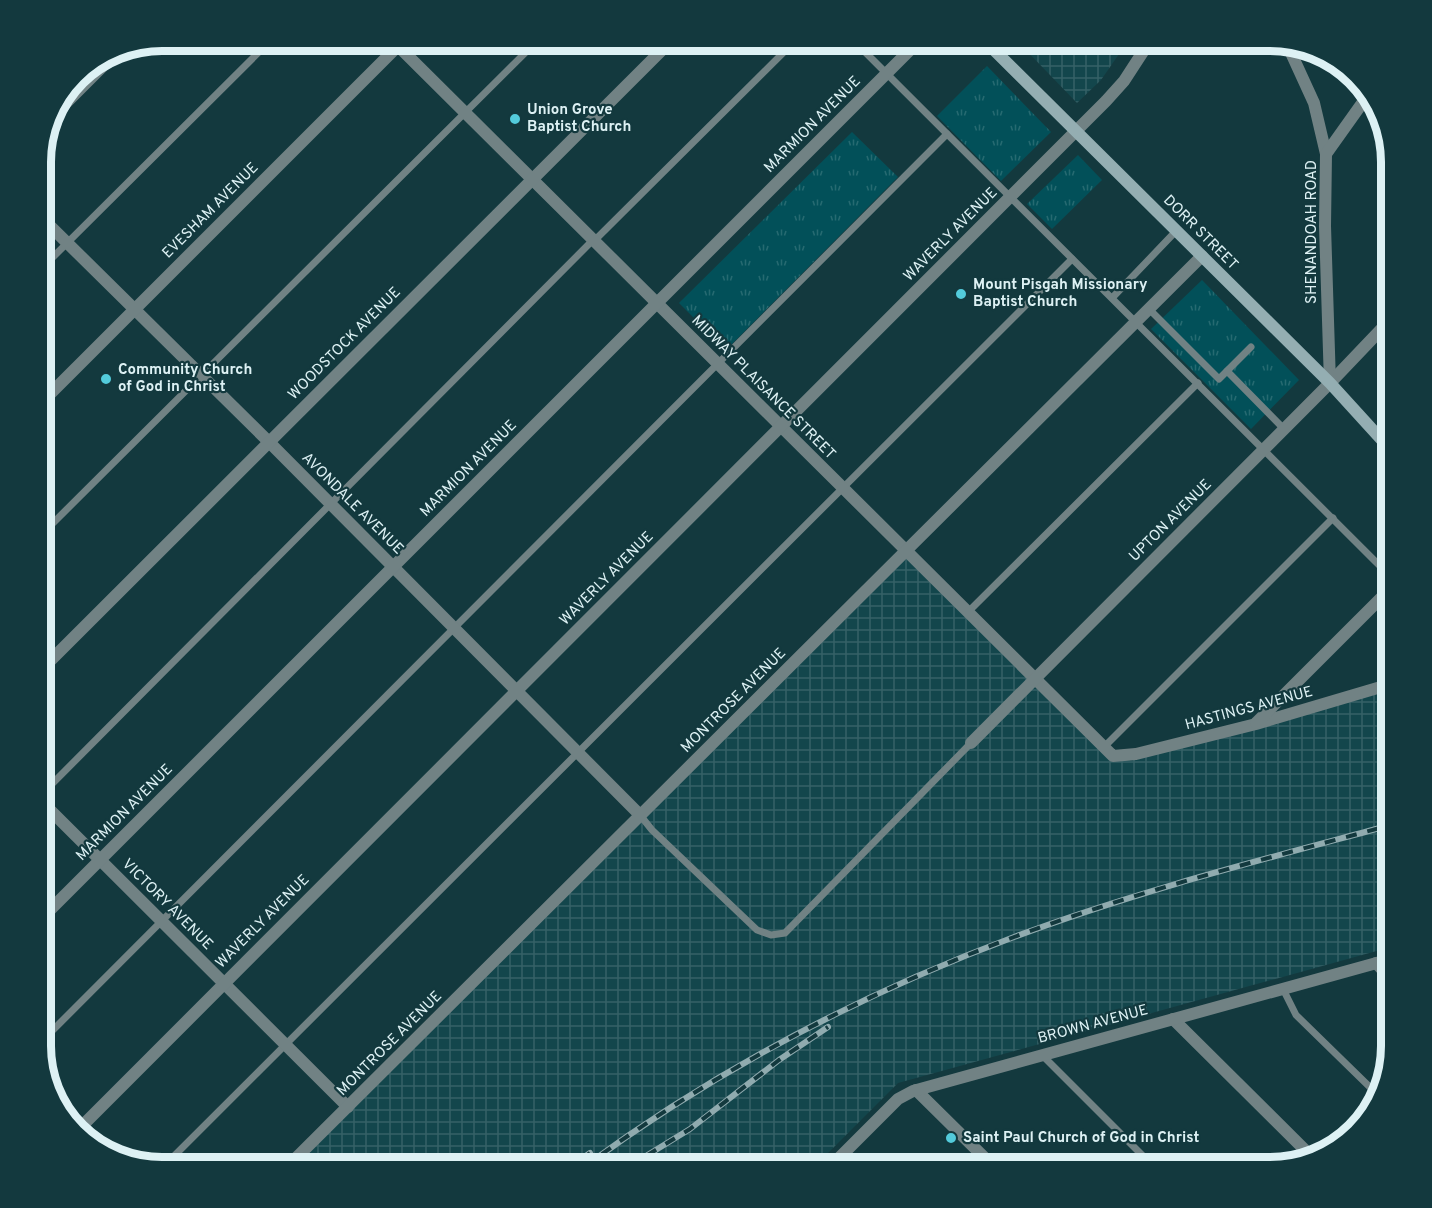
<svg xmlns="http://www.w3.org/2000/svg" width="1432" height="1208" font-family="Overpass,sans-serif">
<defs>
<pattern id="industrial-grid" width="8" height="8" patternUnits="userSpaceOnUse" patternTransform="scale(1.5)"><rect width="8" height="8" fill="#13464c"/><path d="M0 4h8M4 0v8" fill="none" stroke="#356166"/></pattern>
<pattern id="grass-tufts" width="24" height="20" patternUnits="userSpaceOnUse" patternTransform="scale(1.5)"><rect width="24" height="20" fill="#025059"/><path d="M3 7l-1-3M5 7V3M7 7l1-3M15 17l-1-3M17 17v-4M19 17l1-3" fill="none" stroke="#266a71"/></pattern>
</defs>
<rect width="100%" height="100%" fill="#13393e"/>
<g fill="url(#industrial-grid)">
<path d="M1025,41H1128L1101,80L1077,103L1021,45Z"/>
<path d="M906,551L1113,756L1391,682V947L898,1083L814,1167H288Z"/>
</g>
<g fill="url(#grass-tufts)">
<path d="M987,66L1051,132L1001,181L937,116Z"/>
<path d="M852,132L898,177L726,350L679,303Z"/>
<path d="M1078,155L1102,180L1052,229L1027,204Z"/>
<path d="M1202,280L1299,380L1251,429L1151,329Z"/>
</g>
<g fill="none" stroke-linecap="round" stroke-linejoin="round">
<g stroke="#718284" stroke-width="7">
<path d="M854,41L1391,577"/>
<path d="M594,241L795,41"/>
<path d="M41,269L270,41"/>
<path d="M1113,297L1177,230"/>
<path d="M1149,309L1219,379L1251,347"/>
<path d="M1227,371L1284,429"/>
<path d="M41,535L537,41"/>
<path d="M968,612L1198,383"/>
<path d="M1104,747L1333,518"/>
<path d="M41,795L593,240"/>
<path d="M640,815L652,830L757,930L771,935L785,933L971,743"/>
<path d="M1283,989L1296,1015L1380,1097"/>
<path d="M41,1042L947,134"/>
<path d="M1042,1055L1154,1167"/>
<path d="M163,1167L1072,259"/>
<path d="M962,1167L978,1151"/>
</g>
<g stroke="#718284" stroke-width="12">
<path d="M393,41L1113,756L1136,754L1256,724L1391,684"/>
<path d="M1287,44L1314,103L1326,154"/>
<path d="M41,217L269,442L640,815"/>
<path d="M41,403L403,41"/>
<path d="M41,670L671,41"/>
<path d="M1256,723L1391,588"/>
<path d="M971,743L1330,383L1325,226L1326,154L1368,95"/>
<path d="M41,801L348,1107"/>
<path d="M41,919L919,41"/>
<path d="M1376,963L1391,979"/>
<path d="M1173,1019L1314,1159"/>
<path d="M916,1090L994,1167"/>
<path d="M77,1131L1106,101L1124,81L1150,41"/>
<path d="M287,1167L1202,256"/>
<path d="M830,1167L898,1099L913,1091L1391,959"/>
</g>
<g stroke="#718284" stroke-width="12">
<path d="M50,119L120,49"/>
<path d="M1330,383L1391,319"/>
</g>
<path stroke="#94aeb2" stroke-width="12" d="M985,41L1330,383L1391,450"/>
<defs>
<g id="rail">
<path d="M570,1167L590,1153"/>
<path d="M584,1167C715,1071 861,994 1014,937C1137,891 1265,859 1391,825"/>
<path d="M628,1167L690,1129L779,1060L828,1027"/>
</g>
</defs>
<use href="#rail" stroke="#90abaf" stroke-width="6"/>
<use href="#rail" stroke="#13393e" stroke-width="4" stroke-dasharray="11" stroke-linecap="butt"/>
</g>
<g fill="#53cbdb" stroke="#13393e" stroke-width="2">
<circle cx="515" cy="119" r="6"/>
<circle cx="961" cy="294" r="6"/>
<circle cx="106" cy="379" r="6"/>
<circle cx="951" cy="1138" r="6"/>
</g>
<g text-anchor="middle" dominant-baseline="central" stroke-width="4.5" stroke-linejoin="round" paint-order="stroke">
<g font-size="15" font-weight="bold" fill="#ddf1f4" stroke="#13393e" text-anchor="start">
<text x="527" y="110">Union Grove<tspan x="527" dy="17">Baptist Church</tspan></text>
<text x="973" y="285">Mount Pisgah Missionary<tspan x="973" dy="17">Baptist Church</tspan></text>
<text x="118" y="370">Community Church<tspan x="118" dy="17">of God in Christ</tspan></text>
<text x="963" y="1138">Saint Paul Church of God in Christ</text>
</g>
<g font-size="15" fill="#ddf1f4" stroke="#13393e">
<text transform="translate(813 125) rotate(-45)">MARMION AVENUE</text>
<text transform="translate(211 211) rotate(-45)">EVESHAM AVENUE</text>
<text transform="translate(1312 232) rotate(-90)">SHENANDOAH ROAD</text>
<text transform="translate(1200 233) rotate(45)">DORR STREET</text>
<text transform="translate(951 235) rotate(-45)">WAVERLY AVENUE</text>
<text transform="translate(345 344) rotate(-45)">WOODSTOCK AVENUE</text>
<text transform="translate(763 388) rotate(45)">MIDWAY PLAISANCE STREET</text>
<text transform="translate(469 469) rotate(-45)">MARMION AVENUE</text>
<text transform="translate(352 504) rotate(45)">AVONDALE AVENUE</text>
<text transform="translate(1171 521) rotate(-45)">UPTON AVENUE</text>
<text transform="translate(607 579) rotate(-45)">WAVERLY AVENUE</text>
<text transform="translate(734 701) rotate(-45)">MONTROSE AVENUE</text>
<text transform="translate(1249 709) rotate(-15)">HASTINGS AVENUE</text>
<text transform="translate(125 813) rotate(-45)">MARMION AVENUE</text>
<text transform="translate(167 905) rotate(45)">VICTORY AVENUE</text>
<text transform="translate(263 922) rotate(-45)">WAVERLY AVENUE</text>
<text transform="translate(1093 1025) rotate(-15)">BROWN AVENUE</text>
<text transform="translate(390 1044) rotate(-45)">MONTROSE AVENUE</text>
</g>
</g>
<path d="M0 0H1432V1208H0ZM162 51H1270A111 111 0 0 1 1381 162V1046A111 111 0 0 1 1270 1157H162A111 111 0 0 1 51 1046V162A111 111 0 0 1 162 51Z" fill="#13393e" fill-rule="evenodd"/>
<path fill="none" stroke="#ddf1f4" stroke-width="8" d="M162 51H1270A111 111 0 0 1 1381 162V1046A111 111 0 0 1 1270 1157H162A111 111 0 0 1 51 1046V162A111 111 0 0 1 162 51Z"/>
</svg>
